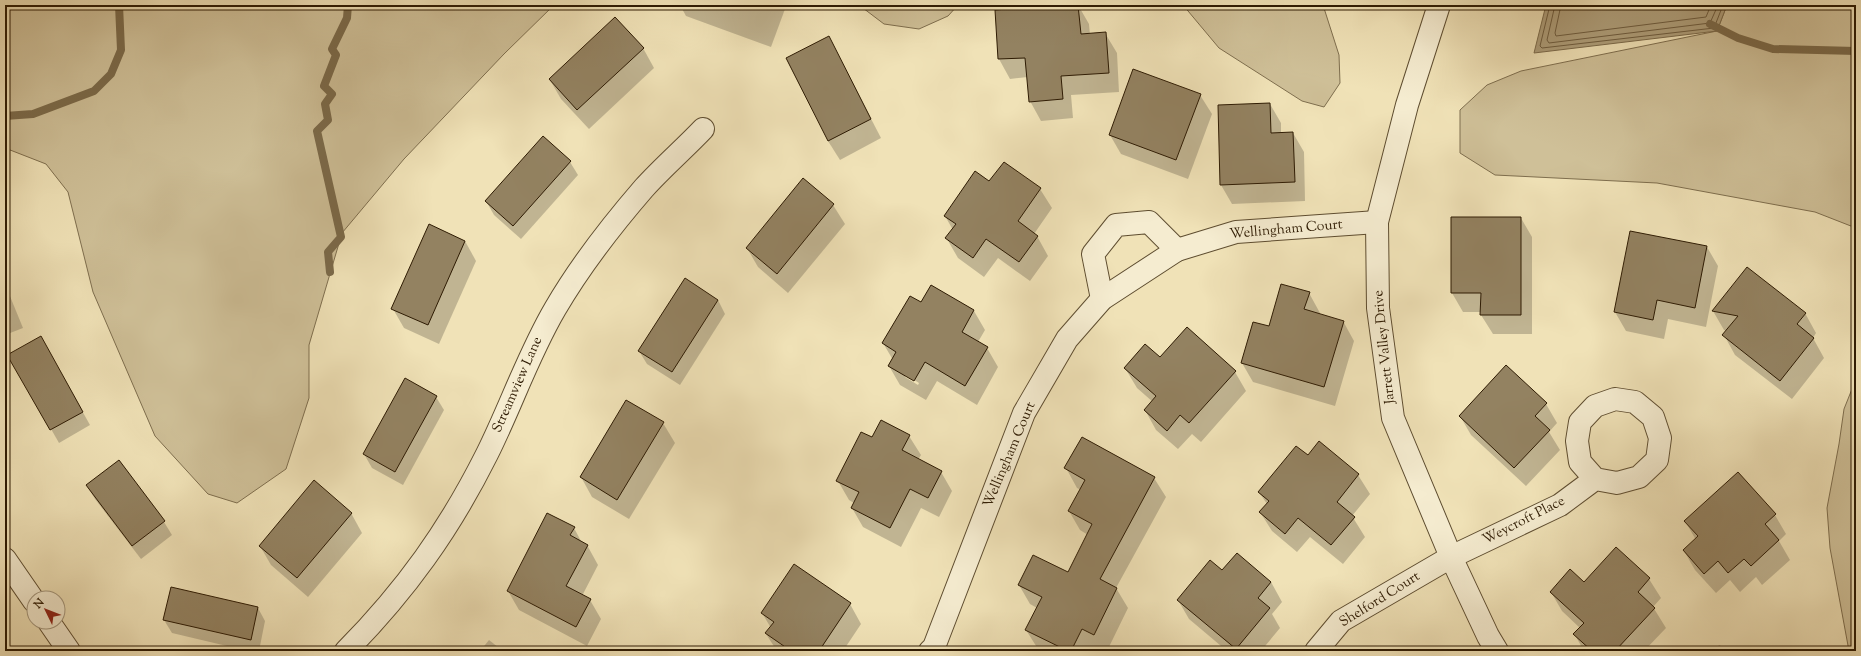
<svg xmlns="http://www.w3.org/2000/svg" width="1861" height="656" font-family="'Sorts Mill Goudy',serif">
<rect width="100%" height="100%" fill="#f0e2b7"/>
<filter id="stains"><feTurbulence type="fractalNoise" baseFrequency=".005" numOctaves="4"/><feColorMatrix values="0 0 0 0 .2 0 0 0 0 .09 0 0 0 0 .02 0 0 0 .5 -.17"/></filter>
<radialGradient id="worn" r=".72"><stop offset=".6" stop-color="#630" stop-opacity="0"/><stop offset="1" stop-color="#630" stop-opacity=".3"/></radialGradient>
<g fill="#cfc098" stroke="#7e6e4e">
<path d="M5,5H554L504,54L404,159L342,233L309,345V398L286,469L237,503L208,494L155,436L93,292L68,192L46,164L5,148Z"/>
<path d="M859,5H958L948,16L919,29L884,24Z"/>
<path d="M1183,5H1323L1339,55L1340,83L1324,107L1302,101L1219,48Z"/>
<path d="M1727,5H1856V228L1815,212L1657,183L1495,175L1460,153V110L1487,85L1521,71L1717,31Z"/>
<path d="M1856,379V651H1849L1830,548L1827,508L1839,444L1844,409Z"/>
</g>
<path fill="#ae9e7a" stroke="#7b6a4a" d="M1546,5H1727L1717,31L1534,53Z"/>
<g fill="#0003" fill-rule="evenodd">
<path d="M680,5H782L785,9L771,47L686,16Z"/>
<path d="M1078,5L1089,24L1090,35L1105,33L1117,53L1119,92L1071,95L1073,118L1041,121L1030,101L1028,77L1010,79L999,59L996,11Z"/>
<path d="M643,48L654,68L589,129L561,99L550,80Z"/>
<path d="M839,57L881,138L840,160L828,141Z"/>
<path d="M1200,95L1212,114L1188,179L1121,154L1110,135Z"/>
<path d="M1270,104L1281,123V134L1293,133L1304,152L1305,201L1232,204L1221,185Z"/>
<path d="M570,162L578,175L521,239L494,215L486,201Z"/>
<path d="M990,182L1040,189L1052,208L1034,234L1037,236L1048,256L1030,281L998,258L984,277L958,258L947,239L953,230L945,216Z"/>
<path d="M833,205L845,224L788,293L758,267L747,248Z"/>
<path d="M1521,218L1532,237V334H1493L1481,315L1482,312H1463L1452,293Z"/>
<path d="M465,241L476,261L439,344L404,328L393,309Z"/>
<path d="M1707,247L1718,266L1706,327L1668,319L1664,339L1626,331L1615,312Z"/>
<path d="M5,284L23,328L5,335Z"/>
<path d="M932,286L974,311L985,330L978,342L987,348L998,367L977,405L937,381L926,400L900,385L889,366L893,360L883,343L921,303ZM905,374L919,383L918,385L905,377Z"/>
<path d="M1309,293L1320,313V315L1343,321L1354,341L1335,406L1253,382L1242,363L1269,327Z"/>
<path d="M718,300L725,314L680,385L647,364L639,351Z"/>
<path d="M1713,311L1805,313L1816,333L1813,338L1824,358L1792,399L1735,355L1724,335L1727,331L1724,330Z"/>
<path d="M41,338L90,425L59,443L9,355Z"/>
<path d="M1160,359L1235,372L1246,391L1201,442L1192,434L1178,449L1156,430L1145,410L1153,402L1137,388L1125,368Z"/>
<path d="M436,397L444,410L403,485L372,468L364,454Z"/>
<path d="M627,401L663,423L675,443L629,519L592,497L581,477Z"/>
<path d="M1546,404L1557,423L1549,432L1560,450L1526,486L1471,435L1460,416Z"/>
<path d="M909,436L921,455L918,460L941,472L952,491L939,517L921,508L901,547L863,527L852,508L854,503L849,500L838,481L872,439Z"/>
<path d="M1319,442L1358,475L1370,494L1352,516L1365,537L1343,564L1310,537L1297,552L1272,531L1260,512L1267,504L1259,492L1308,456Z"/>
<path d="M118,462L164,522L172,535L141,559L95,499L87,486Z"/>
<path d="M1066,468L1154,478L1166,497L1116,588L1128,608L1107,651H1100L1093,647L1091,651H1041L1038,649L1026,630L1037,608L1030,604L1019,585L1069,574L1088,535L1080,530L1069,511L1081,490L1077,488Z"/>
<path d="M1738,473L1775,515L1786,534L1779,541L1790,560L1762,585L1756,577L1740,592L1730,580L1716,593L1695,570L1684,551L1696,540L1685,521Z"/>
<path d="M351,513L362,533L308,597L271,565L260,546Z"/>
<path d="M574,528L582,543L587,545L598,565L582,596L590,600L601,619L587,646L519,610L508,591Z"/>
<path d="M1616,549L1649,579L1661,598L1653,607L1666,628L1644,651H1584L1575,635L1580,628L1562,611L1551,592L1584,583Z"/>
<path d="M1222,571L1271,582L1282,602L1272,614L1280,628L1261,651H1227L1189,619L1178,600Z"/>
<path d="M850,604L861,624L843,651H777L766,634L771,628L762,613Z"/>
<path d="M258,608L265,621L259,651H248L172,633L164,620Z"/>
<path d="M489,640L503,651H480Z"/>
<path d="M1720,645L1723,651H1706Z"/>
</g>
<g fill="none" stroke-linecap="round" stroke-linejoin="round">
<g stroke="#6e5c3e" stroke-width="1">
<path d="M1550,5L1540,46L1542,48L1714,28L1723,5"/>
<path d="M1555,5L1547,40L1549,43L1710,23L1718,5"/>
<path d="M1561,5L1555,33L1556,36L1706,17L1711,5"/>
</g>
<g stroke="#7b6a4a" stroke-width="8">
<path d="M79,5H88"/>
<path d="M1710,24L1738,38L1773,49L1856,51"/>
<path d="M5,116L33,114L94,91L111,74L121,50L119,5"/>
<path d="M330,272L328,252L341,237L317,131L328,120L325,104L332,94L324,86L336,55L332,49L347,18L348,5"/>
</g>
</g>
<g fill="#938261" stroke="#2e1b03">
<path d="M1058,5H1078L1081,34L1106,32L1109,73L1061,76L1063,99L1029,102L1025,58L998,59L995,10Z"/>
<path d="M615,17L644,48L577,110L549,79Z"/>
<path d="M829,36L871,119L828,141L786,58Z"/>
<path d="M1133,69L1201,94L1176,160L1109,135Z"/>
<path d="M1270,103L1271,133L1293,132L1295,182L1220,185L1218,105Z"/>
<path d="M543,136L571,161L513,226L485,201Z"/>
<path d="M1004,162L1041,188L1018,221L1038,236L1019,262L986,239L973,258L945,238L956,224L944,216L975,171L989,181Z"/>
<path d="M803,178L834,204L777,274L746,248Z"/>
<path d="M1451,217H1521V315H1480L1481,293H1451Z"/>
<path d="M429,224L465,241L428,325L391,309Z"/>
<path d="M1630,231L1707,246L1695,308L1657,300L1653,320L1614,312Z"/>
<path d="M1747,267L1806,313L1797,324L1814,338L1780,381L1722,335L1738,316L1712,311Z"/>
<path d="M685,278L718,300L672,372L638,351Z"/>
<path d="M1281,284L1310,292L1304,309L1344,321L1324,387L1241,363L1253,322L1269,326Z"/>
<path d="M931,285L974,310L962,332L988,347L965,386L925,362L914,381L888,366L896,352L882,343L910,296L921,302Z"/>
<path d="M1187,327L1236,371L1189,423L1180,415L1167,431L1144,410L1156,396L1124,368L1145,344L1160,357Z"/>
<path d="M41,336L83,412L50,430L7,355Z"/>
<path d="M1506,365L1547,403L1535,416L1550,430L1514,468L1459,416Z"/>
<path d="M405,378L437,396L395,472L363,454Z"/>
<path d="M626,400L664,422L617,500L580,477Z"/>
<path d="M881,420L910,435L902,450L942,471L928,498L910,489L890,528L851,508L859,492L836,481L861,432L872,437Z"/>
<path d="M1082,437L1155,477L1100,579L1117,588L1094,635L1082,629L1071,651H1068L1025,630L1042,597L1018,585L1033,555L1068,572L1092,524L1068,511L1085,480L1064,468Z"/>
<path d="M1319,441L1359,474L1337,502L1355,517L1331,545L1298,518L1285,534L1259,512L1269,501L1258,492L1296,446L1308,455Z"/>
<path d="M119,460L165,521L132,546L86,485Z"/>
<path d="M1738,472L1776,514L1765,524L1779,540L1751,566L1744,559L1728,573L1718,561L1704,574L1683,550L1698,536L1684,521Z"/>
<path d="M314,480L352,513L297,578L259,546Z"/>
<path d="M547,513L575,527L570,535L588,545L566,586L591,599L576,627L507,591Z"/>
<path d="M1616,547L1650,578L1638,592L1655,608L1615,651H1592L1573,634L1584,623L1550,592L1570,569L1584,582Z"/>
<path d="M1237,553L1271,582L1258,598L1270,608L1236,649L1177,600L1210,560L1222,570Z"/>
<path d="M794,564L851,603L819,651H791L765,633L774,622L761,613Z"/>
<path d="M171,587L258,607L251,640L163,620Z"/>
</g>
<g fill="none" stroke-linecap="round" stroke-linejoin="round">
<defs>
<g id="minor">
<path d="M1439,5L1407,105L1377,222L1378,308L1393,418L1451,557L1488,636L1497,651"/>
<path d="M1102,299L1093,254L1116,225L1149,222L1177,250"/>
<path d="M5,559L34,601"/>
<path d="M49,622L69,651"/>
<path d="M346,651C406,590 449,530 487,454C511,406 528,355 555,309C580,266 612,225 644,188C663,167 684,149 703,129"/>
<path d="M930,651L934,647L1024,413L1067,339L1102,299L1177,250L1236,232L1377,222"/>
<path d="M1316,651L1341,621L1451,557L1560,505L1595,479L1617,483L1639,477L1657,460L1660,438L1653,417L1635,402L1615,399L1595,406L1580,422L1577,441L1580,462L1595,479"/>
</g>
</defs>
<use href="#minor" stroke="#5e4d30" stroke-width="24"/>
<use href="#minor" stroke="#f5ecd0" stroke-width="22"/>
</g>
<g text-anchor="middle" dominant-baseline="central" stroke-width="3" stroke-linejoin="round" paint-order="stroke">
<g font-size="14" fill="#2e1b03" stroke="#f5ecd0">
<text transform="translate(1286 230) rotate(-5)">Wellingham Court</text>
<text transform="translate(1385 347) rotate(-96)">Jarrett Valley Drive</text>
<text transform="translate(518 385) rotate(-66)">Streamview Lane</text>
<text transform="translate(1010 455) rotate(-67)">Wellingham Court</text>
<text transform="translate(1524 521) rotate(-27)">Weycroft Place</text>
<text transform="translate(1380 600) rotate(-32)">Shelford Court</text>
</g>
</g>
<rect width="1861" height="656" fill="none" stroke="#f0e2b7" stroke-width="20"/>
<rect x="6" y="6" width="1849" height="644" fill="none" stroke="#2e1b03" stroke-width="2"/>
<rect x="10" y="10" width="1841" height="636" fill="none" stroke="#2e1b03"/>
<g transform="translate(46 610) rotate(313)"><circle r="19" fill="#f5ecd0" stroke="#a5987e"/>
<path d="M0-3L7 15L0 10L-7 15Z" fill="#8f2418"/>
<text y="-6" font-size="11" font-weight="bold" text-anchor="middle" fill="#2e1b03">N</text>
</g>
<rect width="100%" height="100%" filter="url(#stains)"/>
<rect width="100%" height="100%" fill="url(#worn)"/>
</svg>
